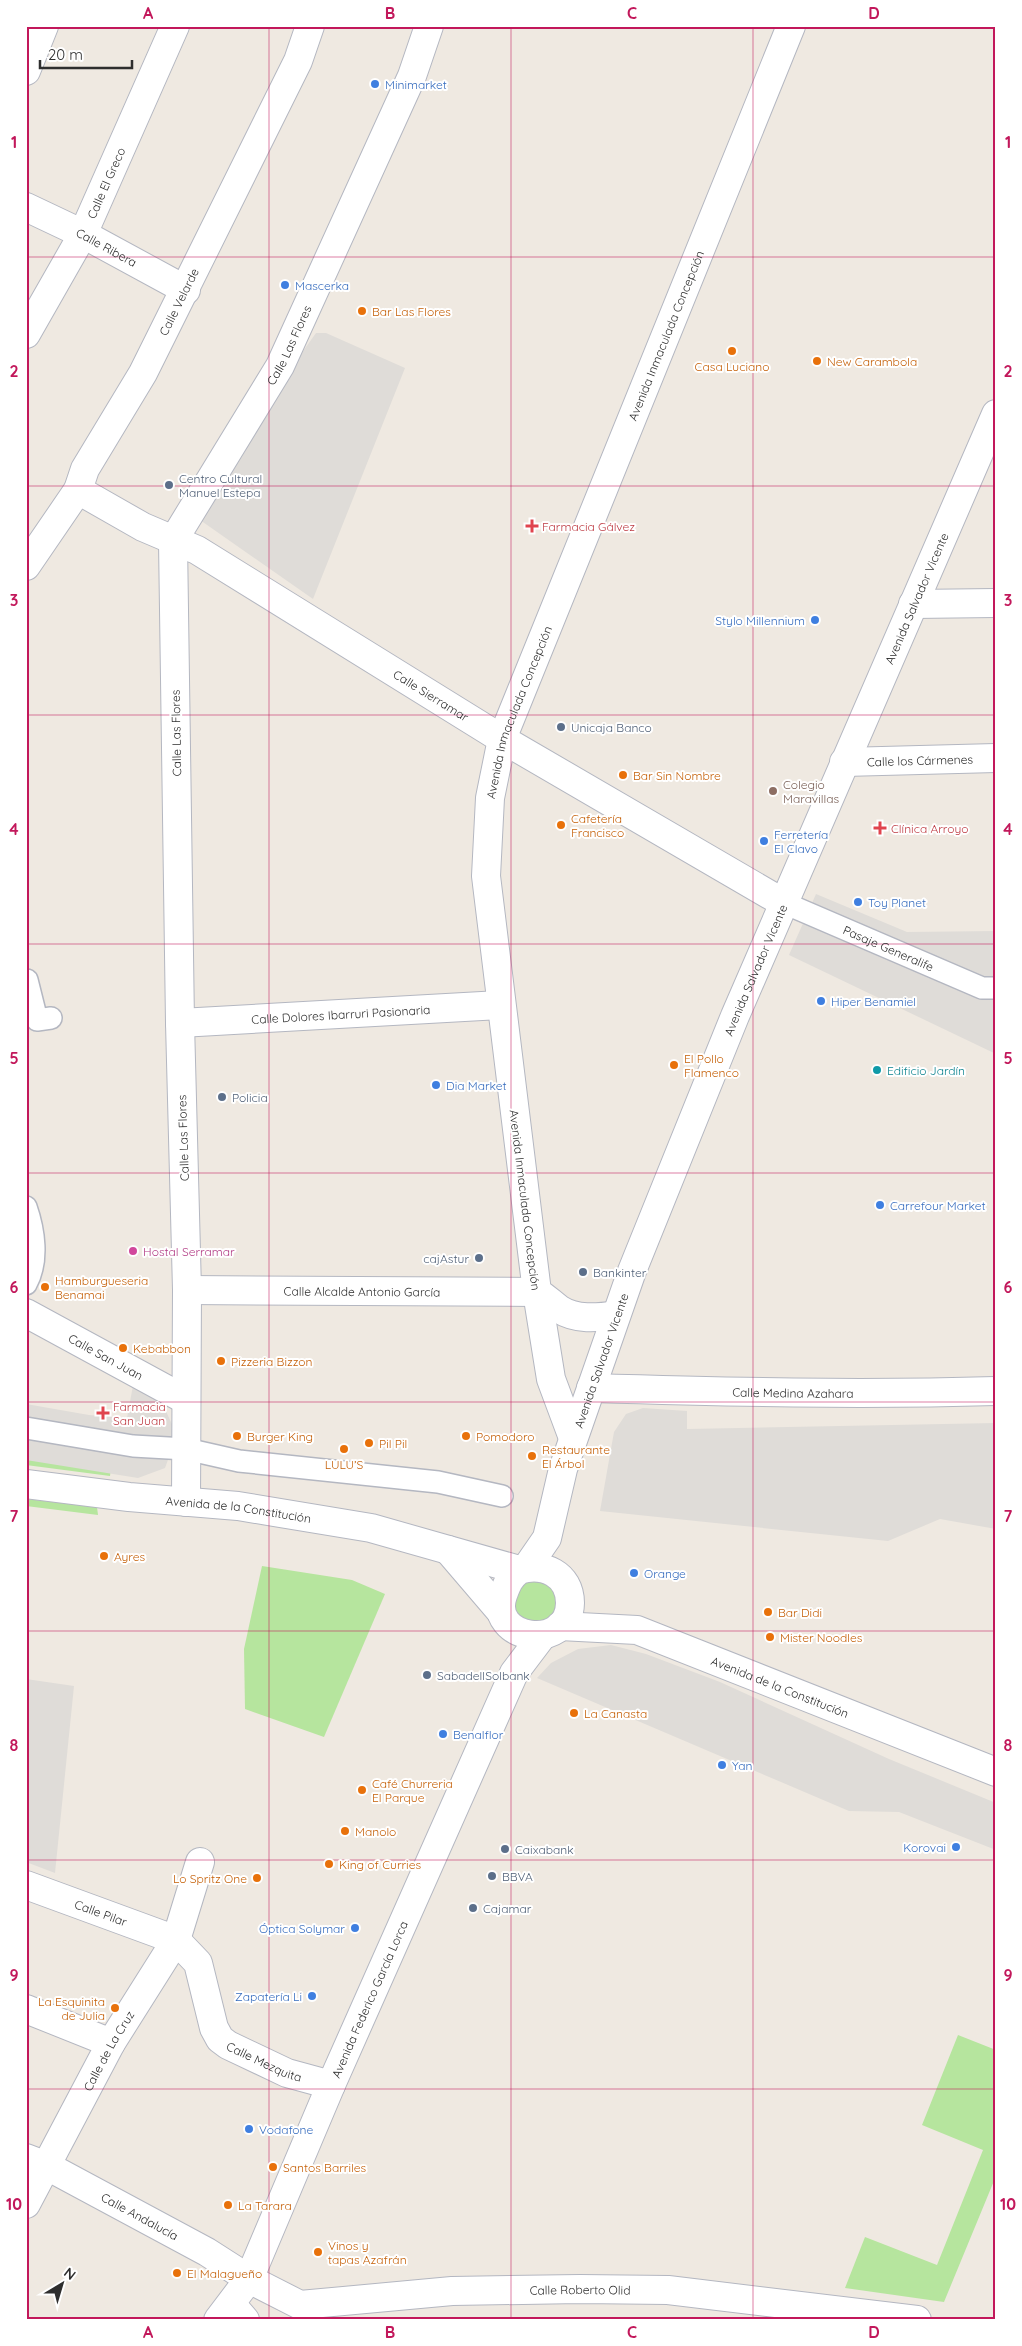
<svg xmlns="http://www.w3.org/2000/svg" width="1022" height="2346" font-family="Quicksand,sans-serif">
<rect width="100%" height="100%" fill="#efe9e1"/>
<g fill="#b6e59e">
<path d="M26,1457L111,1468L110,1476L26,1465Z"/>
<path d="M26,1499L97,1507L98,1515L26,1506Z"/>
<path d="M262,1566L352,1580L385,1594L324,1737L245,1709L244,1649Z"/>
<path d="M535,1575L557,1592L559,1611L529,1632L503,1593Z"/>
<path d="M958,2035L996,2050V2176L944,2302L845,2288L865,2237L937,2265L983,2150L922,2125Z"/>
</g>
<g fill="#dfdcd8">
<path d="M316,333H326L405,368L313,599L200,520L242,457L286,375Z"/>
<path d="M816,894L907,932L996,931V1054L789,955Z"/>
<path d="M134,1380L163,1405L177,1435L165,1468L138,1478L26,1460V1404L89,1415L127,1418Z"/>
<path d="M643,1408L687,1411V1429L996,1423V1529L940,1519L888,1541L600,1511L614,1432L626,1414Z"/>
<path d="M611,1645L646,1654L720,1682L889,1759L996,1803V1850L899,1812L849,1811L537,1678L551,1663L578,1649Z"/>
<path d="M26,1679L74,1686L55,1873L26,1862Z"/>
</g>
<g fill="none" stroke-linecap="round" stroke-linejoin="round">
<defs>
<g id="pedestrian">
<path id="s1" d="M782,902L982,988H996"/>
<path d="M27,980L37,1020L51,1018"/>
<path d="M26,1207C34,1230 39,1261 26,1284"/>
<path d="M26,1428L133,1446L186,1449L239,1461L438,1482L502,1496"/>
</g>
<g id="minor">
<path d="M26,71L44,26"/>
<path id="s2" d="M26,207L83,234L186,290"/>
<path id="s3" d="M26,334L83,234L175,26"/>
<path id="s4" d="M78,490L143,527L197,550L502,739L782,902"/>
<path id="s5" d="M26,566L78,490L85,469L143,373L298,61L310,26"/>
<path d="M913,604L996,603"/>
<path id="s6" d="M844,762L996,758"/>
<path id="s7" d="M180,1023L500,1005"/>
<path id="s8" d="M187,1290L537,1292C545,1297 551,1303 559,1309C576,1320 597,1318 616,1315"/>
<path id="s9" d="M26,1313L186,1400"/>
<path id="s10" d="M591,1388C726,1392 861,1395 996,1391"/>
<path id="s11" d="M573,1438L551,1379L537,1292L486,876L490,798L502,739L791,26"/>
<path id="s12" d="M186,1502L187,1290L180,1023L173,541L280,366L412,76L429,26"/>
<path id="s13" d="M26,1885L176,1940L198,1963L214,2028L220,2039L228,2045L287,2073L331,2085"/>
<path d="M26,2009L111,2043"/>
<path id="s14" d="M26,2158L47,2166L207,2252L249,2279L300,2305L452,2291L580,2289L668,2290L917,2320"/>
<path id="s15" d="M26,2204L111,2043L176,1940L200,1862"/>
<path d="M232,2305L245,2320"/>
</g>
<g id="tertiary">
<path id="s16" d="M527,1567L547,1538L563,1469L632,1271L735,1016L996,414"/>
<path id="s17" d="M218,2320L249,2279L331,2085L514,1673L542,1636"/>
</g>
<g id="secondary">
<path id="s18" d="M26,1484L129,1497L238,1506L371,1528L519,1570C543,1562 570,1574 570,1603C569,1653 487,1640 503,1595C507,1584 509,1578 519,1570"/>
<path d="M448,1550L501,1612"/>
<path id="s19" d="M560,1626L637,1630L996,1772"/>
</g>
</defs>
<use href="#pedestrian" stroke="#b4b7c1" stroke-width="24"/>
<use href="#minor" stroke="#b4b7c1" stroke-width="30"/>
<use href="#tertiary" stroke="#b4b7c1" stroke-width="30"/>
<use href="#secondary" stroke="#b4b7c1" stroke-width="30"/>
<use href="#pedestrian" stroke="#fff" stroke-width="21"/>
<use href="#minor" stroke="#fff" stroke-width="28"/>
<use href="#tertiary" stroke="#fff" stroke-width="28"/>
<use href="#secondary" stroke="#fff" stroke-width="28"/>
</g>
<path fill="none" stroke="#c2185b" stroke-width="1" stroke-opacity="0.55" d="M269,26V2320M511,26V2320M753,26V2320M26,257H996M26,486H996M26,715H996M26,944H996M26,1173H996M26,1402H996M26,1631H996M26,1860H996M26,2089H996"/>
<g fill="#3f7fe0" stroke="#fff" stroke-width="2">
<circle cx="375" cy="84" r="5"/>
<circle cx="285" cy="285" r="5"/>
<circle cx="815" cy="620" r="5"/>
<circle cx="764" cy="841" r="5"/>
<circle cx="858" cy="902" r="5"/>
<circle cx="821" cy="1001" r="5"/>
<circle cx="436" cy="1085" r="5"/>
<circle cx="880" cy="1205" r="5"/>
<circle cx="634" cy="1573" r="5"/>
<circle cx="443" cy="1734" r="5"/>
<circle cx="722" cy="1765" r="5"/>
<circle cx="956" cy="1847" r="5"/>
<circle cx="355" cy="1928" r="5"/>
<circle cx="312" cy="1996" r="5"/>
<circle cx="249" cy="2129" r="5"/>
</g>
<g fill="#e8710a" stroke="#fff" stroke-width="2">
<circle cx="362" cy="311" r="5"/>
<circle cx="732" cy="351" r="5"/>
<circle cx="817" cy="361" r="5"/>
<circle cx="623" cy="775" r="5"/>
<circle cx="561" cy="825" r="5"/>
<circle cx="674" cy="1065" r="5"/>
<circle cx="45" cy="1287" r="5"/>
<circle cx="123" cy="1348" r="5"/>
<circle cx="221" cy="1361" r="5"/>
<circle cx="237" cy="1436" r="5"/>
<circle cx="466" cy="1436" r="5"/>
<circle cx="369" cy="1443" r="5"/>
<circle cx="344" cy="1449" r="5"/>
<circle cx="532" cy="1456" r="5"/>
<circle cx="104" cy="1556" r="5"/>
<circle cx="768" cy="1612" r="5"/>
<circle cx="770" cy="1637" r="5"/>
<circle cx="574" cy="1713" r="5"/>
<circle cx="362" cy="1790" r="5"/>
<circle cx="345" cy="1831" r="5"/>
<circle cx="329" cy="1864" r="5"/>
<circle cx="257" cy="1878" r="5"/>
<circle cx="115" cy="2008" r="5"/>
<circle cx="273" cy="2167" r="5"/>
<circle cx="228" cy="2205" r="5"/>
<circle cx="318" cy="2252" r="5"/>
<circle cx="177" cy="2273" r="5"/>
</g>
<g fill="#5c6f8a" stroke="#fff" stroke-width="2">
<circle cx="169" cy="485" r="5"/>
<circle cx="561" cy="727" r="5"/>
<circle cx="222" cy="1097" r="5"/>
<circle cx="479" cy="1258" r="5"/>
<circle cx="583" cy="1272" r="5"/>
<circle cx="427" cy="1675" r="5"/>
<circle cx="505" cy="1849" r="5"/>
<circle cx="492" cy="1876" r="5"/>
<circle cx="473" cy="1908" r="5"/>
</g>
<g fill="#e0444e" stroke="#fff" stroke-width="2">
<path d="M529.5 518.5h5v5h5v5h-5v5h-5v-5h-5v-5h5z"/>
<path d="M877.5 820.5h5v5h5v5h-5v5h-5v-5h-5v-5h5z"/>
<path d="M100.5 1405.5h5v5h5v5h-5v5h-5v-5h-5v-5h5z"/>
</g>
<circle fill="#8d6e63" stroke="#fff" stroke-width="2" cx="773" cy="791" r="5"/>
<circle fill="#0f9aa8" stroke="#fff" stroke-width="2" cx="877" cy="1070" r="5"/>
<circle fill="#d1479c" stroke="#fff" stroke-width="2" cx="133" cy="1251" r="5"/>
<g text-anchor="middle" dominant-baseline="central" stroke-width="4" stroke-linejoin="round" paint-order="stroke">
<g font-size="12" fill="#366cbe" stroke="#fff" text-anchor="start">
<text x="385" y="84">Minimarket</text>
<text x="295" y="285">Mascerka</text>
<text x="805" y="620" text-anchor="end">Stylo Millennium</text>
<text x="774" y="834">Ferretería<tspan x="774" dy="14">El Clavo</tspan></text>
<text x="868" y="902">Toy Planet</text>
<text x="831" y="1001">Hiper Benamiel</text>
<text x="446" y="1085">Dia Market</text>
<text x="890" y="1205">Carrefour Market</text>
<text x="644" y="1573">Orange</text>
<text x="453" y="1734">Benalflor</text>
<text x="732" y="1765">Yan</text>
<text x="946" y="1847" text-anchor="end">Korovai</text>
<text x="345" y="1928" text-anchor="end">Óptica Solymar</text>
<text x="302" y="1996" text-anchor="end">Zapatería Li</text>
<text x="259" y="2129">Vodafone</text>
</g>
<g font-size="12" fill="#2e2e2e" stroke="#fff">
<text stroke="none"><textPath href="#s3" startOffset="171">Calle El Greco</textPath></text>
<text stroke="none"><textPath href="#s2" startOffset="90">Calle Ribera</textPath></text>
<text stroke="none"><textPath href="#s5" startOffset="306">Calle Velarde</textPath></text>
<text stroke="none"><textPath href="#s11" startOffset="1144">Avenida Inmaculada Concepción</textPath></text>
<text stroke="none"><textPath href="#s12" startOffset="1189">Calle Las Flores</textPath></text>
<text stroke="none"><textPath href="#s16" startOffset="1046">Avenida Salvador Vicente</textPath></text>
<text stroke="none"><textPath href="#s4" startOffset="409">Calle Sierramar</textPath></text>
<text stroke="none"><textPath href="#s11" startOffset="739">Avenida Inmaculada Concepción</textPath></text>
<text transform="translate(176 733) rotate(-91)">Calle Las Flores</text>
<text stroke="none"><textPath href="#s6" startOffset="76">Calle los Cármenes</textPath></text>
<text stroke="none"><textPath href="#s1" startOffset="116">Pasaje Generalife</textPath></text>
<text stroke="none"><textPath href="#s16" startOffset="641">Avenida Salvador Vicente</textPath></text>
<text stroke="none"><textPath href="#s7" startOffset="161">Calle Dolores Ibarruri Pasionaria</textPath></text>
<text transform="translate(183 1138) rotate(-92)">Calle Las Flores</text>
<text transform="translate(525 1200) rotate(83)">Avenida Inmaculada Concepción</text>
<text stroke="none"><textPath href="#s8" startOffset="175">Calle Alcalde Antonio García</textPath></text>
<text stroke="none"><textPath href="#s9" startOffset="91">Calle San Juan</textPath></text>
<text stroke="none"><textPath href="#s16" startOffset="221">Avenida Salvador Vicente</textPath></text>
<text stroke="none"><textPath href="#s10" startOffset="202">Calle Medina Azahara</textPath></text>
<text stroke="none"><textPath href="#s18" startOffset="214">Avenida de la Constitución</textPath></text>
<text stroke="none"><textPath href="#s19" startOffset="231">Avenida de la Constitución</textPath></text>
<text stroke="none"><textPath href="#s13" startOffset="80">Calle Pilar</textPath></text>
<text stroke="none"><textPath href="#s17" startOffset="356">Avenida Federico García Lorca</textPath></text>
<text stroke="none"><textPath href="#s15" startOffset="174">Calle de La Cruz</textPath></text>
<text stroke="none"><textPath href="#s13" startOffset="321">Calle Mezquita</textPath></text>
<text stroke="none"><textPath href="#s14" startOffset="128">Calle Andalucía</textPath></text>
<text stroke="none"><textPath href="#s14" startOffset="592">Calle Roberto Olid</textPath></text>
</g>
<g font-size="12" fill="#c56008" stroke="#fff" text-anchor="start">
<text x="372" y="311">Bar Las Flores</text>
<text x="827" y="361">New Carambola</text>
<text x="732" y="366" text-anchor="middle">Casa Luciano</text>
<text x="633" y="775">Bar Sin Nombre</text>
<text x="571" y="818">Cafetería<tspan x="571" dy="14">Francisco</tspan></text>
<text x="684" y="1058">El Pollo<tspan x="684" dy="14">Flamenco</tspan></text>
<text x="55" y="1280">Hamburgueseria<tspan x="55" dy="14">Benamai</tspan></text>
<text x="133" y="1348">Kebabbon</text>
<text x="231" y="1361">Pizzeria Bizzon</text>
<text x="247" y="1436">Burger King</text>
<text x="476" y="1436">Pomodoro</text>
<text x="379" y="1443">Pil Pil</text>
<text x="542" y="1449">Restaurante<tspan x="542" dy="14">El Árbol</tspan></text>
<text x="344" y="1464" text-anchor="middle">LULU’S</text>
<text x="114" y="1556">Ayres</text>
<text x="778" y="1612">Bar Didi</text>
<text x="780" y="1637">Mister Noodles</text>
<text x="584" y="1713">La Canasta</text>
<text x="372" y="1783">Café Churreria<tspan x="372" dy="14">El Parque</tspan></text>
<text x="355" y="1831">Manolo</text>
<text x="339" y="1864">King of Curries</text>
<text x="247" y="1878" text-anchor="end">Lo Spritz One</text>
<text x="105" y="2001" text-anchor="end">La Esquinita<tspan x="105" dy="14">de Julia</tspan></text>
<text x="283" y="2167">Santos Barriles</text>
<text x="238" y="2205">La Tarara</text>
<text x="328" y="2245">Vinos y<tspan x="328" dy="14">tapas Azafrán</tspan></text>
<text x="187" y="2273">El Malagueño</text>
</g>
<g font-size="12" fill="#4e5e75" stroke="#fff" text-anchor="start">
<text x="179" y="478">Centro Cultural<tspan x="179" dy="14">Manuel Estepa</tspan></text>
<text x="571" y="727">Unicaja Banco</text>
<text x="232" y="1097">Policia</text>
<text x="469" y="1258" text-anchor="end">cajAstur</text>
<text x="593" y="1272">Bankinter</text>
<text x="437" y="1675">SabadellSolbank</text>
<text x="515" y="1849">Caixabank</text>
<text x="502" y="1876">BBVA</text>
<text x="483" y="1908">Cajamar</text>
</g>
<g font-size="12" fill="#be3a42" stroke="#fff" text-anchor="start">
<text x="542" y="526">Farmacia Gálvez</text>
<text x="891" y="828">Clínica Arroyo</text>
<text x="113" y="1406">Farmacia<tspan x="113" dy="14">San Juan</tspan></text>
</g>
<g font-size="12" fill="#785e54" stroke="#fff" text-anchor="start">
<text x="783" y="784">Colegio<tspan x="783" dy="14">Maravillas</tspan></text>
</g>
<g font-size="12" fill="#0d838f" stroke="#fff" text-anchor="start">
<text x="887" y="1070">Edificio Jardín</text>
</g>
<g font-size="12" fill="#b23c85" stroke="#fff" text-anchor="start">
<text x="143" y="1251">Hostal Serramar</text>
</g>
</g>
<rect width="1022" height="2346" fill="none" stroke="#ffffff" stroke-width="55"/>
<g transform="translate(62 2284) rotate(38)" stroke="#ffffff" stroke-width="4" paint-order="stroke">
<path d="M0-4L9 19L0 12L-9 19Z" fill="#2e2e2e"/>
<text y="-8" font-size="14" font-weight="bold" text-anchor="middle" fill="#2e2e2e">N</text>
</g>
<path d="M40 60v8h92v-8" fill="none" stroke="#2e2e2e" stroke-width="2.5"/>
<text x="48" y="60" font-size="15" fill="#2e2e2e" stroke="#ffffff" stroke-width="4" paint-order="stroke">20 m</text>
<rect x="28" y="28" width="966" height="2290" fill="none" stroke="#c2185b" stroke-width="2"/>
<g font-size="16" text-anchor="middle" font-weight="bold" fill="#c2185b">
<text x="148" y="19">A</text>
<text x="390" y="19">B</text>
<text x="632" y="19">C</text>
<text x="874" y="19">D</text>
<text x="14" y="148">1</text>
<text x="1008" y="148">1</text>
<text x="14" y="377">2</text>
<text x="1008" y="377">2</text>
<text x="14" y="606">3</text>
<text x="1008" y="606">3</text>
<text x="14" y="835">4</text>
<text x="1008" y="835">4</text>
<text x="14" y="1064">5</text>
<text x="1008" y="1064">5</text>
<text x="14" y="1293">6</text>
<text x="1008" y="1293">6</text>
<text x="14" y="1522">7</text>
<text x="1008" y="1522">7</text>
<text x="14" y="1751">8</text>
<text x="1008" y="1751">8</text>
<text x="14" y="1981">9</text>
<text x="1008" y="1981">9</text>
<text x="14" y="2210">10</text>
<text x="1008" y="2210">10</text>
<text x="148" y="2338">A</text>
<text x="390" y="2338">B</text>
<text x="632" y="2338">C</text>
<text x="874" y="2338">D</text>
</g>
</svg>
